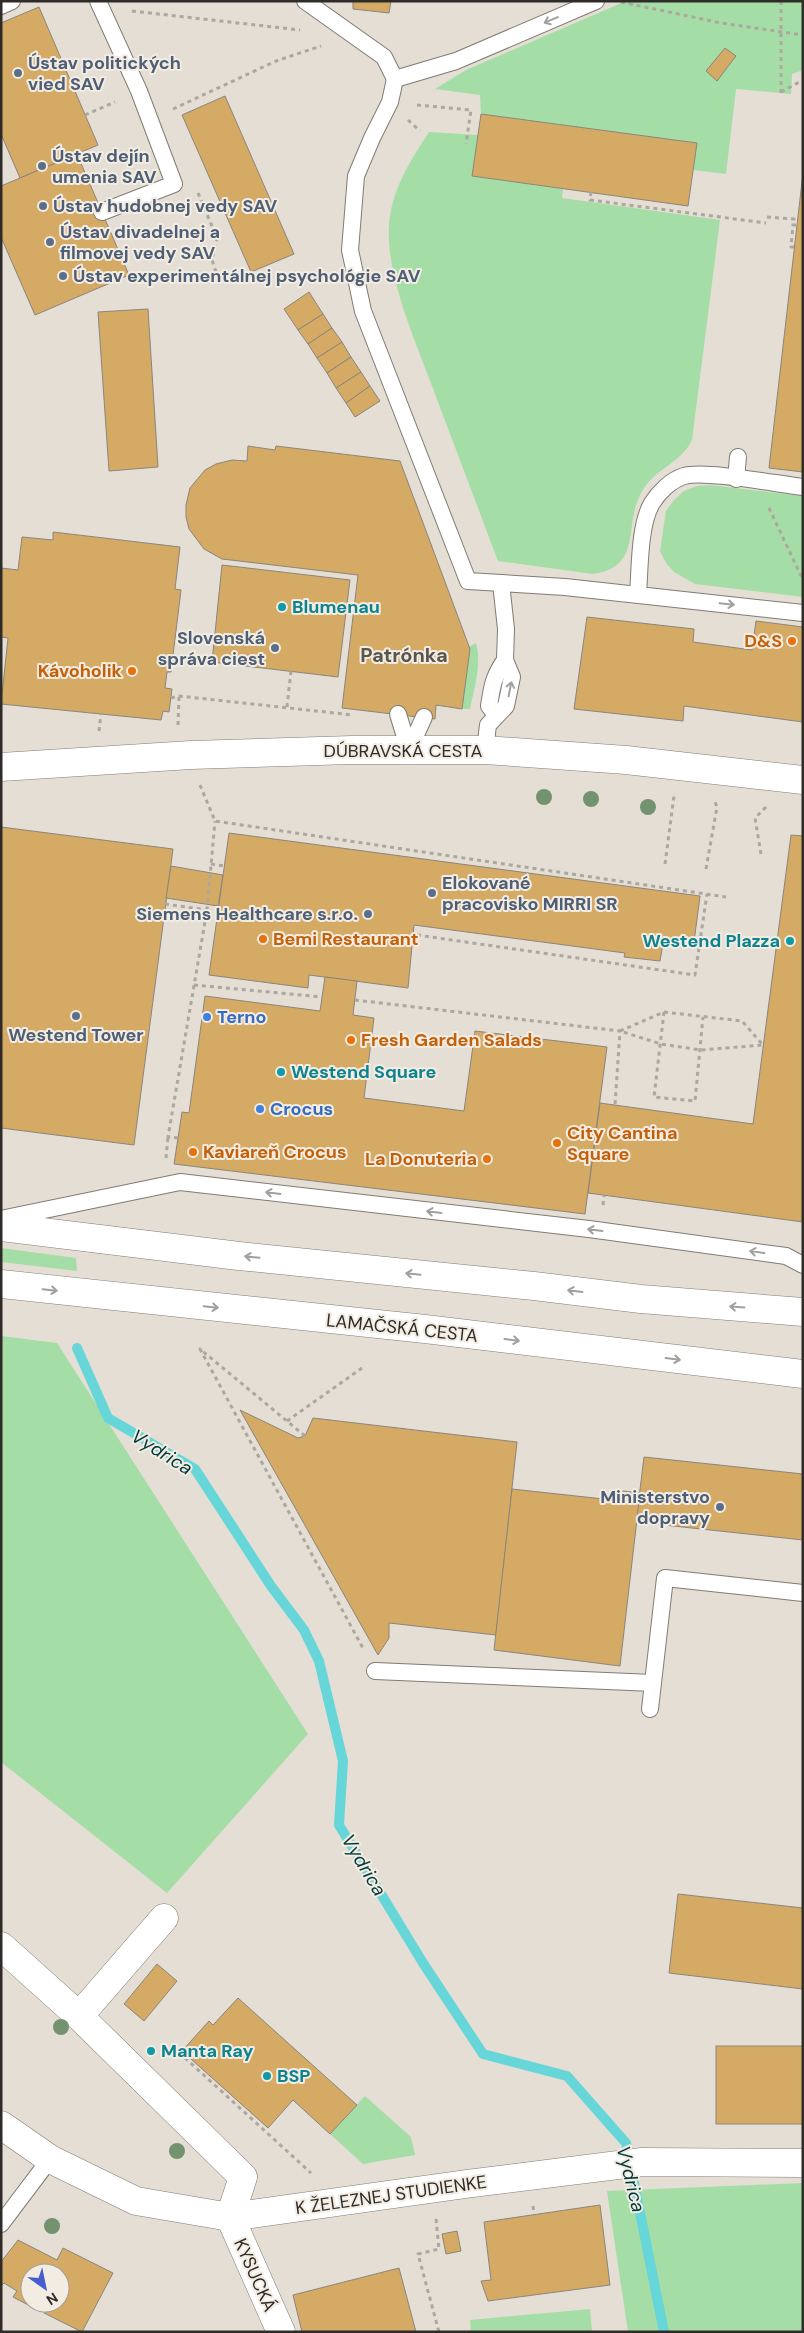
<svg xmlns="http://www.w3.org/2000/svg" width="804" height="2333" font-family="'DM Sans',sans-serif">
<rect width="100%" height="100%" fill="#e4ded5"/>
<g fill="#a5dda6">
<path d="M626,1H803V70L792,74L791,94L736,89L726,174L693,170L696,143L481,114L480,95L435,89L466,70Z"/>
<path d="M429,132L478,135L472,176L563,189L562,198L720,220L692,440C680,465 653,468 640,495C624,528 642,567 593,574L498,561C476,503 454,444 432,386C415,340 386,275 389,226C391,191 410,161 429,132Z"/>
<path d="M710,485L803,496V597L695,584L674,572L666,563L660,551L666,511L674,500L684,491L697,486Z"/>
<path d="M476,643C482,664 474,689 470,709H462L469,647Z"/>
<path d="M1,1248L76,1258L77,1271L1,1262Z"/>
<path d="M1,1336L57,1343L308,1734L167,1893L1,1762Z"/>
<path d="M365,2096L411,2137L415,2155L363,2164L330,2134Z"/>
<path d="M803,2183V2332H628L607,2191Z"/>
<path d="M590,2309L592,2332H471L470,2320Z"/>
</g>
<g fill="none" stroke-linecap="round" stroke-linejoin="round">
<path stroke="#67d6d8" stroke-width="10" d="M77,1348L108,1418L195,1469L271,1586L304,1630L319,1661L343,1761L339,1825L423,1963L483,2054L567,2076L626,2143L664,2332"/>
</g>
<g fill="#d4aa64" stroke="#8b857d" fill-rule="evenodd">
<path d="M353,1H391L389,13L353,9Z"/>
<path d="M39,7L98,145L20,178L1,134V23Z"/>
<path d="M725,48L736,56L717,81L706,71Z"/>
<path d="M225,96L294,254L251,272L182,115Z"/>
<path d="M481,114L697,143L688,206L472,176Z"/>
<path d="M77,154L129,275L35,315L1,237V186Z"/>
<path d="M803,173V472L769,468Z"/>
<path d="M309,292L323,314L298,330L284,309Z"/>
<path d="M148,309L158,467L109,471L98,312Z"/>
<path d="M323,314L332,328L308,344L298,330Z"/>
<path d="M332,328L342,342L317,358L308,344Z"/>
<path d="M342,342L351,357L327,373L317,358Z"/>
<path d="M351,357L361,372L336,388L327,373Z"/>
<path d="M361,372L370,386L346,403L336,388Z"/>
<path d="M370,386L380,401L355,417L346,403Z"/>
<path d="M248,446L275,450L276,446L400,461L470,649L462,709L436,705L435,719L342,708L358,575L222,559L204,549L189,529L186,517V505L190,488L205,470L216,464L232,460L247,461Z"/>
<path d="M53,532L180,547L175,589L181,590L173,655L169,654L168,659L173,660L171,672H167L165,688L172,689L169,712L163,711L161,720L1,704L8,638L1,637V568L18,570L22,537L53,540Z"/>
<path d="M222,565L350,580L338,677L212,662Z"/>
<path d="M587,617L694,629L693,642L752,650L756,621L803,627V722L684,706L683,721L574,709Z"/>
<path d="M1,827L173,849L134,1145L1,1128Z"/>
<path d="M229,833L700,896L694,942L664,938L660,961L624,957L625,953L414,925L408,988L309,975L308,988L209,975Z"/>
<path d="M791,835L803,836V1222L588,1193L600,1103L753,1124Z"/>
<path d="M171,866L223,875L218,906L166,898Z"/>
<path d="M325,977L357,981L353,1015L374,1018L364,1098L464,1111L475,1031L607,1047L585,1214L174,1164L182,1112L189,1113L205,996L320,1011Z"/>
<path d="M240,1410L298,1438L305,1436L313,1418L517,1442L496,1635L389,1623V1638L378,1655Z"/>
<path d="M644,1457L803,1474V1540L636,1522Z"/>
<path d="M512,1489L622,1501L623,1491L640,1493L620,1666L494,1650Z"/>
<path d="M678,1894L803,1908V1989L669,1973Z"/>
<path d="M157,1964L177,1981L144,2021L124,2004Z"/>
<path d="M238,1998L357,2105L330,2134L293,2100L268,2128L182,2051L209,2021L213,2025Z"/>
<rect x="716" y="2046" width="87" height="78"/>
<path d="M600,2205L610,2285L488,2301L481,2281L491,2280L484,2222Z"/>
<path d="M457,2231L461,2251L446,2254L442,2234Z"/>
<path d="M18,2240L57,2260L63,2248L113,2273L82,2332L44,2313L45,2310L35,2305L34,2308L13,2297L17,2291L4,2283L1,2286V2262ZM30,2273H60V2303H30Z"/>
<path d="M399,2268L416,2332H302L293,2295Z"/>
</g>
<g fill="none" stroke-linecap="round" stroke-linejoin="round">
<defs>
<g id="lane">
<path d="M98,1L139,91L174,184L102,212"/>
<path d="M305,1L384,57L395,79L390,102L372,138L356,176L350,250L363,311L468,581L565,587L803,613"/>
<path d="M1,6L12,1"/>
<path d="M395,79L456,61L596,1"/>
<path d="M736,479L738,457"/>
<path d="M638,594C640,569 639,525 652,503C659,492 671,480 684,476C705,470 777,484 803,487"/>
<path d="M398,714L409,750"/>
<path d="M496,715L489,706C492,687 493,677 505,660"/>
<path d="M409,750L424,717"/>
<path d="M485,750L488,725L506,706L512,677L505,660L506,629L501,583"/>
<path d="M1,1219L180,1182L589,1229L786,1256L803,1265"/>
<path d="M375,1671L653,1683"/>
<path d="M650,1709L665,1578L803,1593"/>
<path d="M1,2224L50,2159"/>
</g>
<g id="street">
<path d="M1,767L191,755L352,750H485L626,760L803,780"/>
<path d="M164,1918L79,2016L243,2177L230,2217L281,2332"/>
<path d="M1,1946L79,2016"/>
<path d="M1,2125L50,2159L136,2201L230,2217L466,2184L642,2162L803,2163"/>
</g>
<g id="primary">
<path d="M1,1227L239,1256L534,1286L641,1299L803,1312"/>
<path d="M1,1284L425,1329L803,1374"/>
</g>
</defs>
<use href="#lane" stroke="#817b73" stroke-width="18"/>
<use href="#street" stroke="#817b73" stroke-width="29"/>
<use href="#primary" stroke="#817b73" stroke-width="29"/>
<g stroke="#aca79f" stroke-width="3" stroke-dasharray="4 4" stroke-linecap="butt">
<path d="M621,2L721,23L803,35"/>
<path d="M132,11L300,30"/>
<path d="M781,92L803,80"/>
<path d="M781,93V1"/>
<path d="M417,105L471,110L466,144"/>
<path d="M173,109L276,61L321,46"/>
<path d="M85,115L115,102"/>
<path d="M408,120L420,131"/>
<path d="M591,192L590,200L766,223"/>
<path d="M198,193L217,238L212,260L220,284"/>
<path d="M767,217L794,219L793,225"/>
<path d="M794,247H791L793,225H797"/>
<path d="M769,508L803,580"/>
<path d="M171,698L179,696L353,715"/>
<path d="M287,707L291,671"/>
<path d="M178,725L179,696"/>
<path d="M99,731L101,714"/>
<path d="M200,785L215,821L726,897"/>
<path d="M761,854L755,818L766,807"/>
<path d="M211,864L224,866"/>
<path d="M665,864L674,796"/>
<path d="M706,869L717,807L715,802"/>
<path d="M165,904L207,910"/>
<path d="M417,935L695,975L707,894"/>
<path d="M194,985L322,997"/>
<path d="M355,1000L620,1031L615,1105"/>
<path d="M664,1012L742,1021L763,1045L701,1050L661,1044L620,1031Z"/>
<path d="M664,1012L654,1097L695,1101L703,1017"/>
<path d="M178,1138L168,1137L207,910L215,821"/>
<path d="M166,1158L168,1137"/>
<path d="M603,1205L604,1196"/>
<path d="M287,1421L362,1368"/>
<path d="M305,1436L200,1349L364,1650"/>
<path d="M173,2047L311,2173"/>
<path d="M533,2206L534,2214"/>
<path d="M436,2219L439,2249L418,2254L439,2332"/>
</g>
<use href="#lane" stroke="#fff" stroke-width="16"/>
<use href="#street" stroke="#fff" stroke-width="28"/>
<use href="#primary" stroke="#fff" stroke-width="28"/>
</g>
<g fill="#739270">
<circle cx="544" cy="797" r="8"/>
<circle cx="591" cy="799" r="8"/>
<circle cx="648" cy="807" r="8"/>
<circle cx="61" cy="2027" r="8"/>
<circle cx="177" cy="2151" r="8"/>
<circle cx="52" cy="2226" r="8"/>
</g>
<defs><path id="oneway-shaft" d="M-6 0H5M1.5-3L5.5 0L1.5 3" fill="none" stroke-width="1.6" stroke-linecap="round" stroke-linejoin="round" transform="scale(1.25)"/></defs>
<g stroke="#a1a09e">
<use href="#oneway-shaft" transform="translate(551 20) rotate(157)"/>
<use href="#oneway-shaft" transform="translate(727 604) rotate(6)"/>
<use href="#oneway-shaft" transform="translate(510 689) rotate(-79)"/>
<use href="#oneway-shaft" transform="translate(273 1193) rotate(-173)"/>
<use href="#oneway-shaft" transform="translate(434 1212) rotate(-173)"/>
<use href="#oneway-shaft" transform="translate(595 1230) rotate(-173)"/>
<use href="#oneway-shaft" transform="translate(757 1252) rotate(-172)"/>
<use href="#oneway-shaft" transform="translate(252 1257) rotate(-174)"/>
<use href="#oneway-shaft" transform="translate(413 1274) rotate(-174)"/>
<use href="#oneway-shaft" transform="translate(50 1290) rotate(6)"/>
<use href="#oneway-shaft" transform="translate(575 1291) rotate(-173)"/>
<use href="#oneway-shaft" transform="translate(211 1307) rotate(6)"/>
<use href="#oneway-shaft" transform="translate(737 1307) rotate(-176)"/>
<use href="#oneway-shaft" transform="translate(512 1340) rotate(7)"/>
<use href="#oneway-shaft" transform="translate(673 1359) rotate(7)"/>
</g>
<g fill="#5c6f8a" stroke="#f2ece2" stroke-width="2">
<circle cx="18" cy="73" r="5"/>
<circle cx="42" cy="166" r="5"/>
<circle cx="43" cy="206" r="5"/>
<circle cx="50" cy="242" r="5"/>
<circle cx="63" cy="276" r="5"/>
<circle cx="275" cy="648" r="5"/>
<circle cx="432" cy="893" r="5"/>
<circle cx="368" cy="914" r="5"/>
<circle cx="76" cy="1016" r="5"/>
<circle cx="720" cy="1507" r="5"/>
</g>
<g fill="#0f9aa8" stroke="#f2ece2" stroke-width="2">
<circle cx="282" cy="607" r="5"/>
<circle cx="790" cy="941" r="5"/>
<circle cx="281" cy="1072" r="5"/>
<circle cx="151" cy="2051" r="5"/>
<circle cx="267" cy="2076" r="5"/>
</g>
<g fill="#e8710a" stroke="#f2ece2" stroke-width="2">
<circle cx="792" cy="641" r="5"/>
<circle cx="132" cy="671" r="5"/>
<circle cx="263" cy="939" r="5"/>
<circle cx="351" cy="1040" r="5"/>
<circle cx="557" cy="1143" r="5"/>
<circle cx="193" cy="1152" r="5"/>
<circle cx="487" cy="1159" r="5"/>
</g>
<g fill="#3f7fe0" stroke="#f2ece2" stroke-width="2">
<circle cx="207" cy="1017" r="5"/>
<circle cx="260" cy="1109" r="5"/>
</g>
<g text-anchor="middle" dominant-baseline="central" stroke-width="4" stroke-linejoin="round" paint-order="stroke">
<g font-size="18" font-weight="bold" fill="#4e5e75" stroke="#f2ece2" text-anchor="start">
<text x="28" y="63">Ústav politických<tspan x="28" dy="21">vied SAV</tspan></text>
<text x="52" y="156">Ústav dejín<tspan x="52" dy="21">umenia SAV</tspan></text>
<text x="53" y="206">Ústav hudobnej vedy SAV</text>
<text x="60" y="232">Ústav divadelnej a<tspan x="60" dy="21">filmovej vedy SAV</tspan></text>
<text x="73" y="276">Ústav experimentálnej psychológie SAV</text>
<text x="265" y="638" text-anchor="end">Slovenská<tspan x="265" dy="21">správa ciest</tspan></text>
<text x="442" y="883">Elokované<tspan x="442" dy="21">pracovisko MIRRI SR</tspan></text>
<text x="358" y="914" text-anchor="end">Siemens Healthcare s.r.o.</text>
<text x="76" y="1035" text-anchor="middle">Westend Tower</text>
<text x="710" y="1497" text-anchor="end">Ministerstvo<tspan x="710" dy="21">dopravy</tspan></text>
</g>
<g font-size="18" font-weight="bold" fill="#0d838f" stroke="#f2ece2" text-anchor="start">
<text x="292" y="607">Blumenau</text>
<text x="780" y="941" text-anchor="end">Westend Plazza</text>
<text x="291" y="1072">Westend Square</text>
<text x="161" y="2051">Manta Ray</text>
<text x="277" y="2076">BSP</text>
</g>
<g font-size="18" font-weight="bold" fill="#c56008" stroke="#f2ece2" text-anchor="start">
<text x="782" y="641" text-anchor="end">D&amp;S</text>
<text x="122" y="671" text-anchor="end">Kávoholik</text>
<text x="273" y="939">Bemi Restaurant</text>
<text x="361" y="1040">Fresh Garden Salads</text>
<text x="567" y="1133">City Cantina<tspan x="567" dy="21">Square</tspan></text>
<text x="203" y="1152">Kaviareň Crocus</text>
<text x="477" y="1159" text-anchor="end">La Donuteria</text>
</g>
<g font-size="18" fill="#2e2b28" stroke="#f2ece2">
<text x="403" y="751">DÚBRAVSKÁ CESTA</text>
<text transform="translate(402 1328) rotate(6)">LAMAČSKÁ CESTA</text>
<text transform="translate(391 2195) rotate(-8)">K ŽELEZNEJ STUDIENKE</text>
<text transform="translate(255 2275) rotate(66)">KYSUCKÁ</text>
</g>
<g font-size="18" font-weight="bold" fill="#366cbe" stroke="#f2ece2" text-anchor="start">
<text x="217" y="1017">Terno</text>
<text x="270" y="1109">Crocus</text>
</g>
<g font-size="19" font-style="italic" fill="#033a3b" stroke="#f2ece2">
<text transform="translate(162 1452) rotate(32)">Vydrica</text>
<text transform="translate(364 1865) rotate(59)">Vydrica</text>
<text transform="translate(631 2179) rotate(76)">Vydrica</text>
</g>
<g font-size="20" font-weight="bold" fill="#5a554d" stroke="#f2ece2">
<text x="404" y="655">Patrónka</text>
</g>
</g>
<rect width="804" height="2333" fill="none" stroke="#2e2b28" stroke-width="5"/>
<g transform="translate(45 2288) rotate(147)"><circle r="24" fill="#f2ece2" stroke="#a49f98"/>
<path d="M0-4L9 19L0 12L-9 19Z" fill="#475cd0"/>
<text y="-8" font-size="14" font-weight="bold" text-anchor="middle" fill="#2e2b28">N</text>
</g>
</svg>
